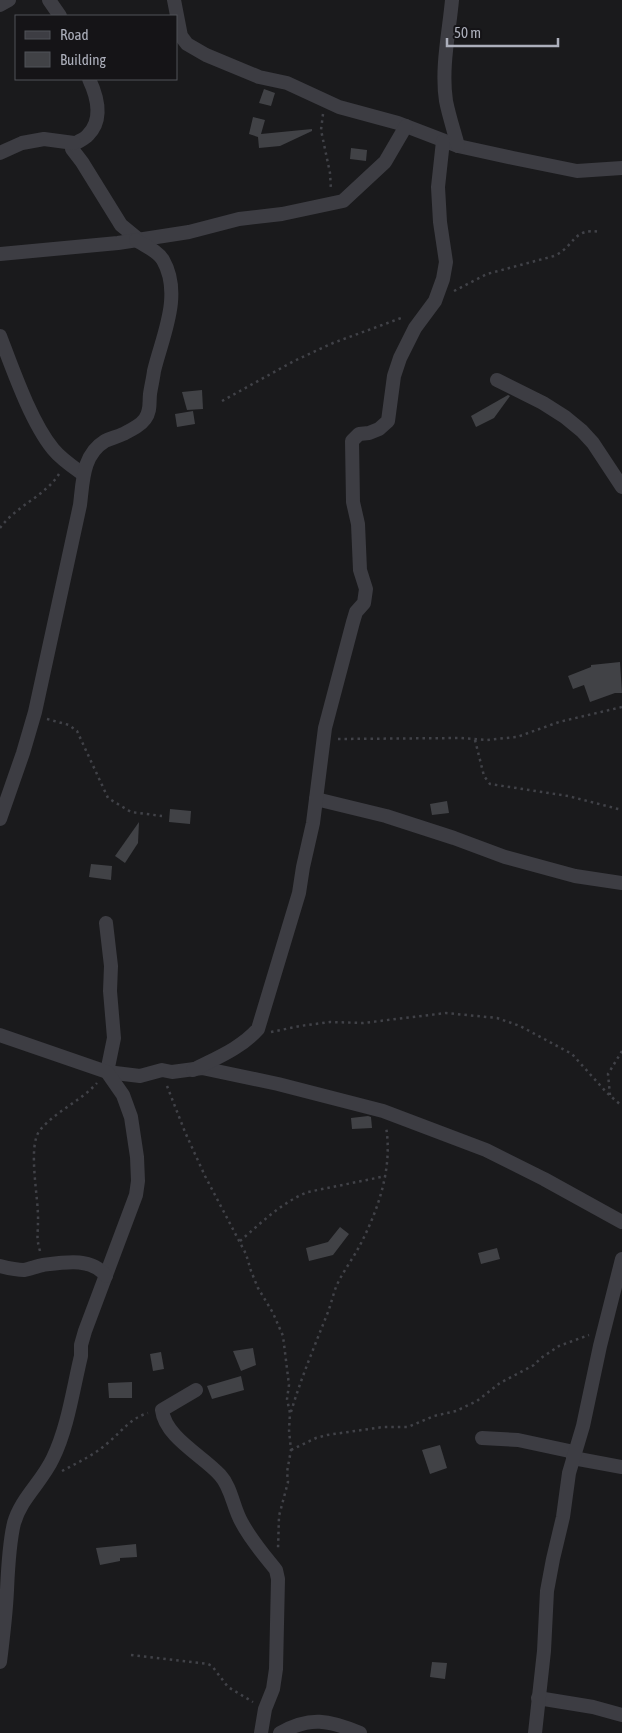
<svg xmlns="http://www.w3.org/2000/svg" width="622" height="1733" font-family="'Asap Condensed',sans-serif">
<rect width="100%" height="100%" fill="#1a1a1c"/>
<g fill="#414246">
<path d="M264,89L275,93L271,106L259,103Z"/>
<path d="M253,117L265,120L261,134L312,129V131L280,146L259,148L258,137L249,134Z"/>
<path d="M351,148L367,150L366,161L350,159Z"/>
<path d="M202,390L203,409L187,410L182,392Z"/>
<path d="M508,395L510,396L494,418L476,427L471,416Z"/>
<path d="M193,411L195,424L177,427L175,414Z"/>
<path d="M620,662L622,693H615L590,702L584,685L573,689L568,676L591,667V665Z"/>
<path d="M447,801L449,813L432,815L430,804Z"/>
<path d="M170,809L191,811L190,824L169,822Z"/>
<path d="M139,822L138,843L125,863L115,856Z"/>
<path d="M91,864L112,866L111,880L89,877Z"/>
<path d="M368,1116L371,1117L372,1128L352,1129L351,1118Z"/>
<path d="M340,1227L349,1234L333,1255L309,1261L306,1248L328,1242Z"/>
<path d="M497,1248L500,1259L481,1264L478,1253Z"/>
<path d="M253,1348L256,1365L241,1371L233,1351Z"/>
<path d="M161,1352L164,1369L153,1371L150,1354Z"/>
<path d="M241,1376L244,1390L212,1399L207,1386Z"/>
<path d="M132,1382V1398H109L108,1383Z"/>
<path d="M440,1445L447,1468L430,1474L422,1450Z"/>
<path d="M136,1544L137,1557L120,1558V1561L100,1565L96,1548Z"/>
<path d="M432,1662L447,1663L445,1679L430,1677Z"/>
</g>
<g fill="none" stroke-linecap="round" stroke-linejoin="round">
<g stroke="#414248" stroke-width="2.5" stroke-dasharray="2.5 4" stroke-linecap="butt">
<path d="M323,114L321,130L330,173L331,190"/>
<path d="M454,291L487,274L554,256C576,246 572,227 601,232"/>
<path d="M222,401L294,361L333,343L404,317"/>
<path d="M0,528C16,506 45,496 59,474"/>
<path d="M47,719L69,725L77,731L108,798L131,812L162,816"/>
<path d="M338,739L460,738L487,740L506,738L517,737L559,722L622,707"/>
<path d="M475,740L484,776L490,784L568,796L622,810"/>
<path d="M271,1032L300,1026L330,1022L363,1023L446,1013L497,1018L520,1026L572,1054L607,1093L622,1106"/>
<path d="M167,1086L185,1132L205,1176L246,1254L251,1271L258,1288L273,1313L283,1336L289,1385L287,1399L290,1413L289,1430L291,1450L287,1472L288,1482L279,1516L278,1549"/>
<path d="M610,1095L608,1074L622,1051"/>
<path d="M240,1241C261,1223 282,1202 308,1192L386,1176"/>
<path d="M40,1251C36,1237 38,1235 38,1221C39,1199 27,1146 40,1130C56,1111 81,1101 97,1083"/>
<path d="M291,1412C301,1378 315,1345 328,1312C331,1304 333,1295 336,1287C342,1273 352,1260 359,1247C378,1211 393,1168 386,1127"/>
<path d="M291,1450L316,1438L327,1435L383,1427H408L434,1416L456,1411L477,1401L500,1383L534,1365L541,1358L559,1346L589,1335"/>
<path d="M62,1471C79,1462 96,1454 110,1441C123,1430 131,1418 148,1413"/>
<path d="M131,1655L208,1664L212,1666L228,1687L253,1702"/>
</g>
<g stroke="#3d3d43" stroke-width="14">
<path d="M49,0L60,16"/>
<path d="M174,0L181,36L187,44L206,55L259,77L287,83L339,107L398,123L458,146L513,158L577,171L622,168"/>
<path d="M452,0C449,33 441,68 446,101C449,116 454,131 458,146"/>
<path d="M0,5L9,0"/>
<path d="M89,79C97,96 104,119 88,135C84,140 77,141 72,146V149L82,162L121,225L138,239"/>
<path d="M0,153L22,143L44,139L74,143"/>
<path d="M0,254L118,243L189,232L239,219L282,214L343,201L385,162L406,126"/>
<path d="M0,336C13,370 31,422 53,449C61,459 73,467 83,474"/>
<path d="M497,380L543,403L565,417L582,431L593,443L622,487"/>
<path d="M316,799L386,816L454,838L505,857L575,876L622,883"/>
<path d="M0,819L23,753L35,712L80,505C83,482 82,455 105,441C111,438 117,437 123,434C131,430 140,426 145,419C151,411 149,403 150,394C151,387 153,379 154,371C162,337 183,295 163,260C158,251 145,246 136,240"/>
<path d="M106,923L111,966L110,991L114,1038L107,1072L140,1076L162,1070L172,1072L202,1068L278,1084L383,1111L486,1150L544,1179L622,1222"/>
<path d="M0,1035L107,1072L123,1095L131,1117L137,1157L138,1181L136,1195L85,1331L81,1345V1356C73,1389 68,1427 53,1458C42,1482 21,1498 14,1523C9,1544 8,1568 7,1590C6,1614 3,1638 0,1662"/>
<path d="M193,1070C216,1058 240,1049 258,1029L299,893L303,867L313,823L325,728L353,622L356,612L364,603L366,589L360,570L358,524L353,502L352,441L359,434L369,433L379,429L388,421L394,376L400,358L415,328L435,301L443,279L446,262L440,222L438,187L443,141"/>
<path d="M0,1266C8,1268 16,1270 24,1270C30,1269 37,1266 43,1265C65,1262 91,1257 106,1276"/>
<path d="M196,1390L162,1410C165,1437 203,1456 220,1475C232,1488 233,1508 242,1523C251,1540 264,1555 276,1570L278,1579L276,1669L273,1689L265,1709L261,1733"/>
<path d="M482,1438L518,1440L574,1452"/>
<path d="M573,1458L622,1467"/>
<path d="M538,1698L593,1707L622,1715"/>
<path d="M280,1733C310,1716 329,1720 360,1733"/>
<path d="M535,1733L544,1651L547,1591L553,1559L563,1517L569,1473L583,1426L600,1346L622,1259"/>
</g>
</g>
<rect x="15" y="15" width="162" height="65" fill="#151417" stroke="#515259"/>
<rect x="25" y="31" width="25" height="8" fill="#3d3d43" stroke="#515259"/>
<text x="60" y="40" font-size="15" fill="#acafbb">Road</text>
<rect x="25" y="52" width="25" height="15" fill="#414246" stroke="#515259"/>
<text x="60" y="65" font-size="15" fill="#acafbb">Building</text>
<path d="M447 38v8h111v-8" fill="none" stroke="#acafbb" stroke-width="2.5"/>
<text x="454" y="38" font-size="15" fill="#acafbb" stroke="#151417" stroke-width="4" paint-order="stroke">50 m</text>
</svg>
